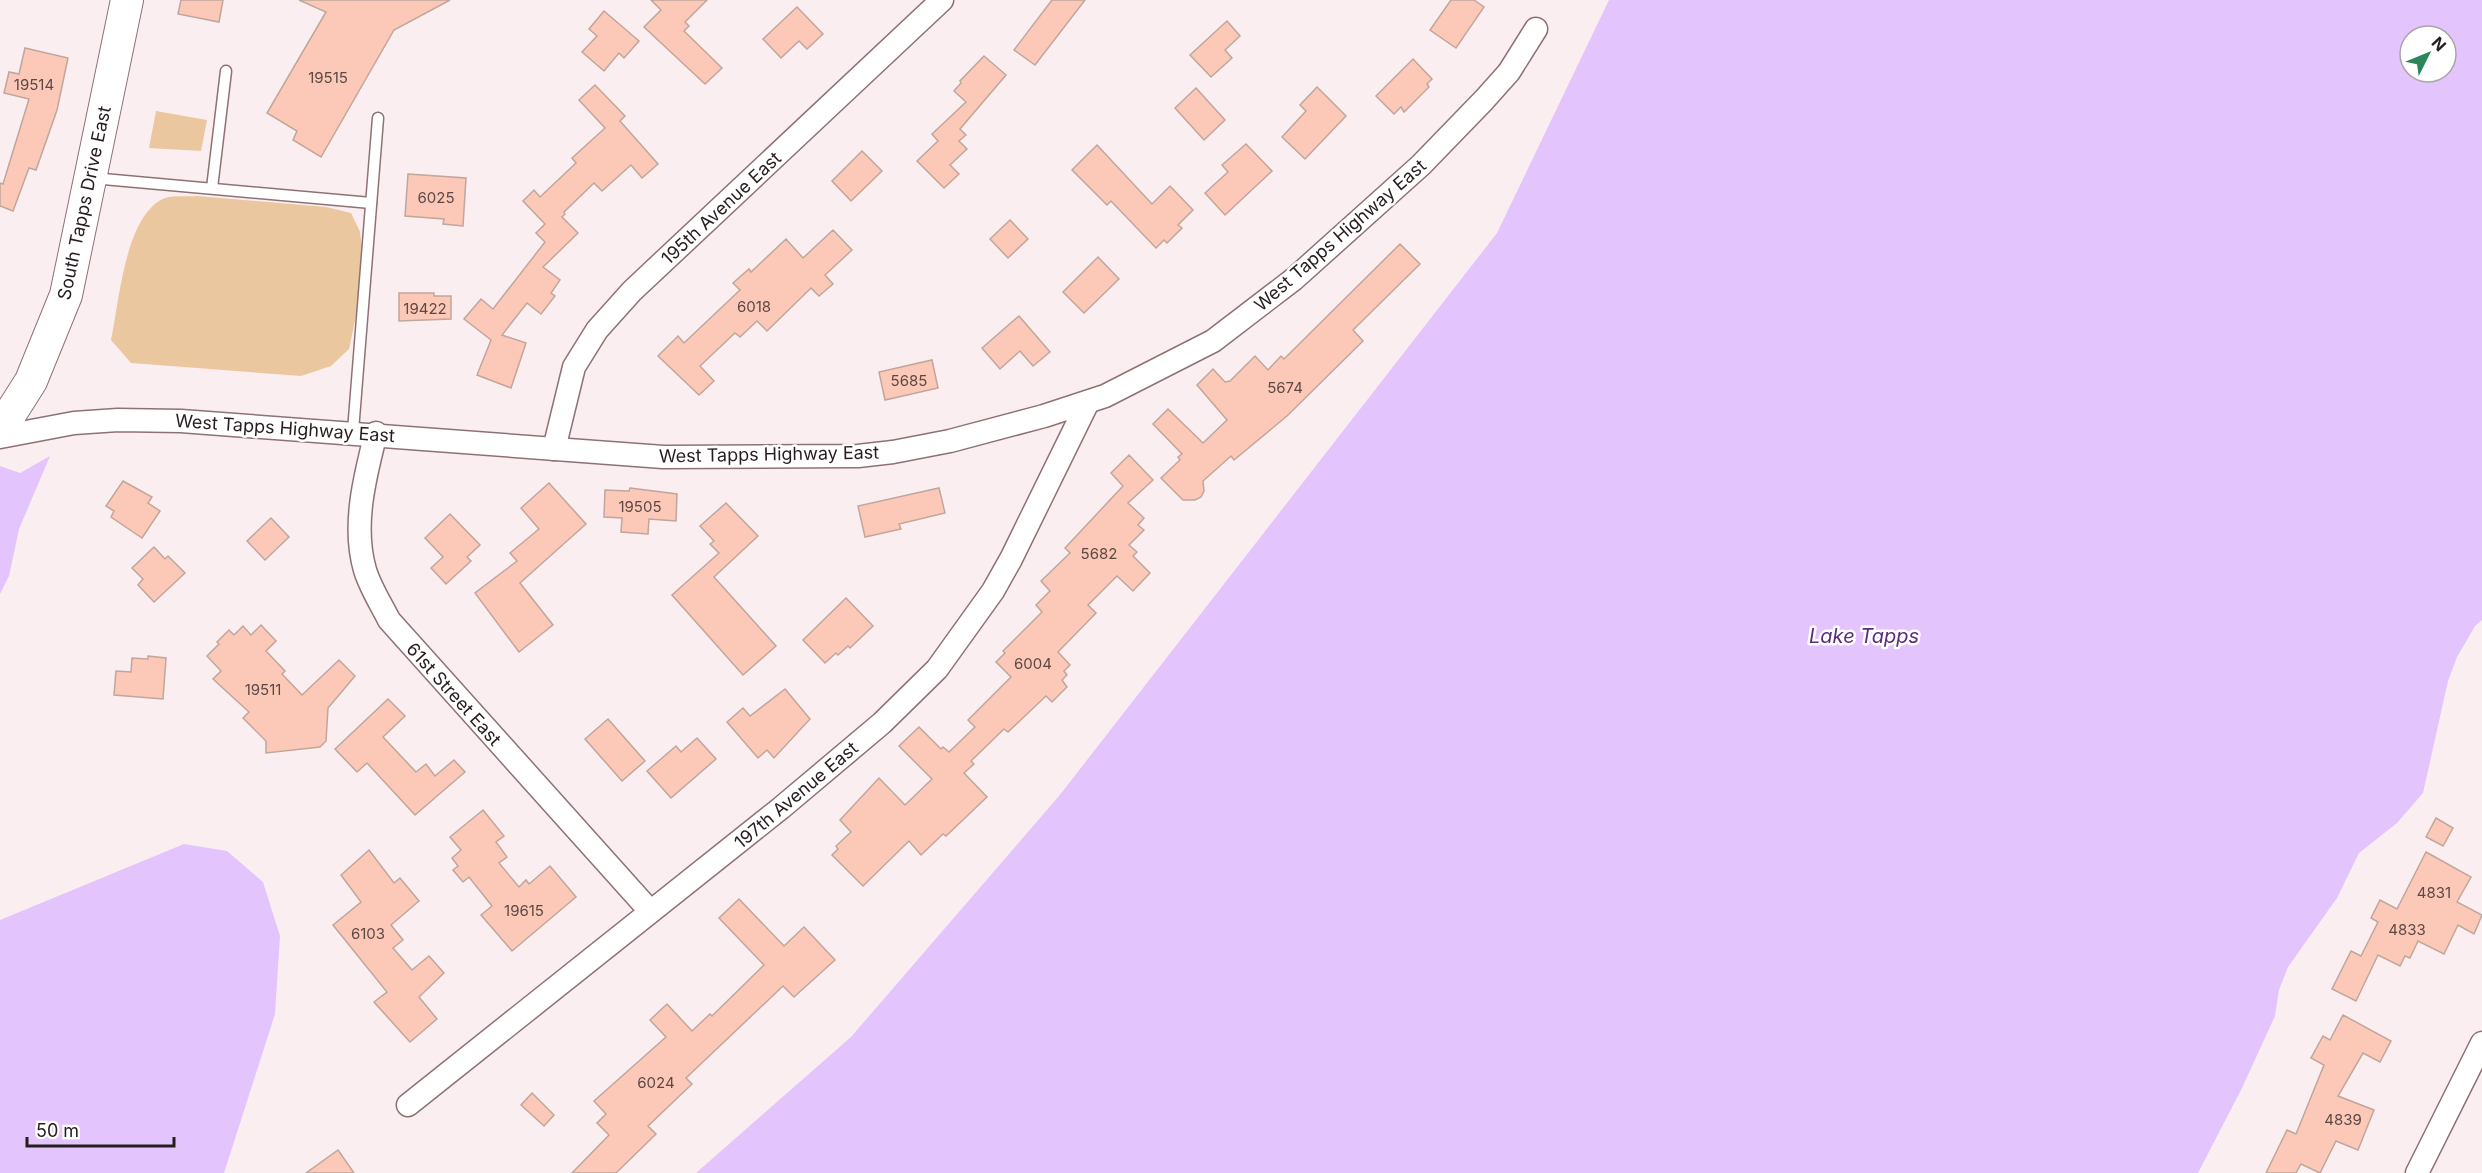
<svg xmlns="http://www.w3.org/2000/svg" width="2482" height="1173" font-family="Inter,sans-serif">
<rect width="100%" height="100%" fill="#fbeef0"/>
<g fill="#ebc79f">
<path d="M156,111L207,120L201,151L149,148Z"/>
<path d="M197,196L326,207L351,213L360,232L365,274L349,349L331,366L301,376L131,363L111,340C119,303 125,214 165,198C174,195 188,197 197,196Z"/>
</g>
<g fill="#e3c4fd" fill-rule="evenodd">
<path d="M1609,0H2482V620L2475,626L2457,657L2448,681L2423,793L2397,823L2359,853L2337,898L2288,967L2279,990L2275,1016L2242,1088L2198,1173H696L851,1037L1059,796L1497,233ZM2410,36H2446V72H2410Z"/>
<path d="M50,456L19,529L9,576L0,594V466L20,473Z"/>
<path d="M184,844L227,851L263,882L280,936L275,1014L224,1173H0V920Z"/>
</g>
<g fill="#fcc9b8" stroke="#c1a69c" stroke-width="1.5">
<path d="M181,0H223L219,22L178,14Z"/>
<path d="M299,0H450L394,30L321,157L293,140L297,131L267,113L326,12Z"/>
<path d="M651,0H707L685,22L689,26L684,31L722,68L705,84L644,27L661,10Z"/>
<path d="M1052,0H1085L1035,65L1014,50Z"/>
<path d="M1451,0H1474L1484,7L1456,48L1430,30Z"/>
<path d="M797,7L823,34L807,49L799,41L781,58L763,39Z"/>
<path d="M604,11L639,41L624,58L619,53L604,71L582,52L597,36L589,29Z"/>
<path d="M1227,21L1240,36L1225,50L1232,58L1211,77L1190,55Z"/>
<path d="M25,48L68,58L57,110L36,170L29,168L13,211L0,206V183L3,184L29,99L4,93L9,72L19,74Z"/>
<path d="M984,56L1006,75L960,129L966,135L959,141L967,149L950,165L959,174L944,188L917,161L938,141L932,134L966,102L954,91L961,83L960,81Z"/>
<path d="M1413,59L1432,79L1427,84L1429,87L1404,112L1401,107L1394,114L1376,96Z"/>
<path d="M595,85L625,116L620,121L658,164L642,178L631,165L602,191L594,183L564,212L565,214L562,217L578,233L543,267L560,280L551,293L555,296L541,314L527,303L502,335L526,343L511,388L477,375L491,340L464,319L481,299L493,309L545,242L536,233L545,224L523,201L534,190L540,197L576,163L572,158L605,128L579,100Z"/>
<path d="M1317,87L1346,116L1305,159L1282,137L1306,111L1300,105Z"/>
<path d="M1196,88L1225,120L1204,140L1175,108Z"/>
<path d="M1246,144L1272,171L1225,215L1205,193L1228,172L1222,165Z"/>
<path d="M1097,145L1152,204L1170,186L1193,210L1178,225L1182,228L1167,243L1164,240L1156,248L1111,201L1107,205L1072,170Z"/>
<path d="M862,151L882,171L851,201L832,181Z"/>
<path d="M408,174L466,178L463,226L443,224L444,219L405,216Z"/>
<path d="M1010,220L1028,239L1008,258L990,239Z"/>
<path d="M833,230L852,250L825,275L833,284L819,296L811,288L767,331L757,321L740,337L735,333L700,366L714,381L699,395L658,356L678,336L684,343L740,290L733,283L749,269L751,272L786,239L803,258Z"/>
<path d="M1400,244L1420,264L1353,330L1363,341L1287,416L1234,460L1231,456L1203,481L1204,491L1201,497L1195,500H1183L1161,478L1180,460L1178,457L1182,454L1153,424L1168,409L1203,443L1227,420L1197,385L1213,369L1225,382L1230,381L1255,356L1268,370L1281,356L1284,359Z"/>
<path d="M1098,257L1119,279L1084,313L1063,292Z"/>
<path d="M399,293H434V296H451V319L399,321Z"/>
<path d="M1019,316L1050,352L1033,366L1020,351L1000,369L982,348Z"/>
<path d="M932,360L938,388L885,400L879,372Z"/>
<path d="M1129,455L1153,480L1128,503L1144,518L1138,525L1144,530L1129,545L1137,552L1133,556L1150,573L1133,591L1117,576L1088,605L1096,613L1058,652L1070,665L1064,671L1067,675L1062,680L1067,687L1052,702L1046,696L1008,732L1004,729L971,761L974,764L964,773L987,797L946,836L943,834L921,855L909,841L863,886L832,855L838,849L836,846L851,832L840,820L879,778L905,805L932,779L899,746L919,727L941,749L943,747L949,752L975,727L968,720L1011,677L996,662L1005,653L1003,651L1042,612L1036,605L1050,591L1041,581L1070,553L1065,548L1123,486L1111,473Z"/>
<path d="M123,481L152,497L148,503L160,511L142,538L111,517L114,511L106,506Z"/>
<path d="M549,483L586,524L520,583L553,625L519,652L475,593L517,561L510,553L539,529L521,508Z"/>
<path d="M630,488L677,494L676,521L649,519L648,534L621,532L622,518L604,517L605,490L629,491Z"/>
<path d="M939,488L945,513L899,524L901,529L865,537L858,506Z"/>
<path d="M726,503L758,536L714,577L776,646L743,675L672,595L719,553L710,544L714,541L700,526Z"/>
<path d="M450,514L480,545L467,557L471,561L446,584L431,568L443,557L425,538Z"/>
<path d="M271,518L289,537L265,560L247,541Z"/>
<path d="M154,547L165,559L168,556L185,573L154,602L138,585L143,579L132,568Z"/>
<path d="M846,598L873,626L850,648L848,646L838,655L836,653L825,663L803,640Z"/>
<path d="M261,625L276,641L266,651L285,671L282,674L302,695L339,660L355,676L328,708L326,741L320,747L266,753V741L243,718L249,712L213,679L221,671L207,656L219,644L217,642L229,630L234,635L243,626L251,635Z"/>
<path d="M148,656L166,658L163,699L114,695L116,671L131,672L132,658L148,659Z"/>
<path d="M785,689L810,719L774,758L767,750L758,758L727,722L743,708L750,716Z"/>
<path d="M388,699L405,716L383,737L416,772L426,764L435,776L454,760L465,772L415,815L367,763L357,772L335,749Z"/>
<path d="M608,719L645,761L622,781L585,739Z"/>
<path d="M697,738L716,759L671,798L647,771L676,746L681,752Z"/>
<path d="M483,810L504,836L496,842L507,857L499,863L519,887L526,880L529,884L550,866L576,897L512,951L481,915L492,906L469,877L463,882L453,870L458,866L452,858L461,850L450,837Z"/>
<path d="M2436,818L2453,828L2443,846L2426,837Z"/>
<path d="M369,850L394,883L400,878L419,901L391,925L403,940L393,948L412,970L429,956L444,973L419,997L437,1019L410,1042L374,1002L387,992L333,925L361,902L341,875Z"/>
<path d="M2426,852L2471,877L2457,902L2482,915L2474,934L2458,925L2444,954L2418,941L2410,958L2405,956L2400,966L2378,955L2356,1001L2332,989L2351,951L2361,956L2378,922L2371,918L2380,900L2397,909Z"/>
<path d="M739,899L784,946L804,927L835,960L794,997L783,986L686,1078L692,1084L648,1126L656,1134L616,1173H572L609,1135L597,1123L606,1114L594,1101L666,1037L650,1020L667,1004L692,1031L710,1014L712,1016L764,965L719,918Z"/>
<path d="M2343,1015L2391,1041L2380,1062L2363,1053L2338,1096L2374,1110L2358,1150L2336,1141L2320,1173L2301,1164L2296,1173H2266L2287,1130L2296,1134L2324,1065L2311,1058L2323,1036L2330,1040Z"/>
<path d="M532,1093L554,1115L544,1126L521,1105Z"/>
<path d="M338,1150L354,1173H306Z"/>
</g>
<g fill="none" stroke-linecap="round" stroke-linejoin="round">
<defs>
<g id="lane">
<path d="M92,178L371,203"/>
<path d="M212,188L226,71"/>
<path d="M353,431L378,118"/>
</g>
<g id="street">
<path d="M376,433C365,476 352,526 365,570C370,587 381,604 389,620L650,911"/>
<path d="M0,437L74,423L118,420L181,421L663,457L858,456L893,452L950,441L1044,416L1105,396L1213,341L1294,279L1421,165L1484,100L1509,72L1536,29"/>
<path d="M554,449L574,367L597,330L632,291L942,0"/>
<path d="M408,1105L781,808L882,723L937,669L993,591L1011,559L1088,402"/>
<path d="M2417,1173L2482,1043"/>
</g>
<path id="secondary" d="M0,430L31,381L66,295L127,0"/>
</defs>
<use href="#lane" stroke="#8d7275" stroke-width="13"/>
<use href="#street" stroke="#8d7275" stroke-width="25"/>
<use href="#secondary" stroke="#8d7275" stroke-width="34"/>
<use href="#lane" stroke="#fff" stroke-width="10"/>
<use href="#street" stroke="#fff" stroke-width="22"/>
<use href="#secondary" stroke="#fff" stroke-width="32"/>
</g>
<g text-anchor="middle" dominant-baseline="central" stroke-width="5" stroke-linejoin="round" paint-order="stroke">
<g font-size="15" fill="#5d4844">
<text x="328" y="77">19515</text>
<text x="34" y="84">19514</text>
<text x="436" y="197">6025</text>
<text x="754" y="306">6018</text>
<text x="425" y="308">19422</text>
<text x="909" y="380">5685</text>
<text x="1285" y="387">5674</text>
<text x="640" y="506">19505</text>
<text x="1099" y="553">5682</text>
<text x="1033" y="663">6004</text>
<text x="263" y="689">19511</text>
<text x="2434" y="892">4831</text>
<text x="524" y="910">19615</text>
<text x="2407" y="929">4833</text>
<text x="368" y="933">6103</text>
<text x="656" y="1082">6024</text>
<text x="2343" y="1119">4839</text>
</g>
<g font-size="18" fill="#281d1e" stroke="#fff">
<text transform="translate(84 203) rotate(-78)">South Tapps Drive East</text>
<text transform="translate(721 208) rotate(-43)">195th Avenue East</text>
<text transform="translate(1340 235) rotate(-41)">West Tapps Highway East</text>
<text transform="translate(285 428) rotate(4)">West Tapps Highway East</text>
<text transform="translate(769 454) rotate(-1)">West Tapps Highway East</text>
<text transform="translate(454 694) rotate(48)">61st Street East</text>
<text transform="translate(796 795) rotate(-40)">197th Avenue East</text>
</g>
<g font-size="20" font-style="italic" fill="#5c2b7b" stroke="#fff">
<text x="1864" y="636">Lake Tapps</text>
</g>
</g>
<g transform="translate(2428 54) rotate(47)"><circle r="28" fill="#ffffff" stroke="#a9a5a5" stroke-width="1.5"/>
<path d="M0-4.5L10 22L0 15L-10 22Z" fill="#2c865b"/>
<text y="-9" font-size="16" font-weight="bold" text-anchor="middle" fill="#281d1e">N</text>
</g>
<path d="M27 1137v9h147v-9" fill="none" stroke="#281d1e" stroke-width="3"/>
<text x="36" y="1137" font-size="18" fill="#281d1e" stroke="#ffffff" stroke-width="4.5" paint-order="stroke">50 m</text>
</svg>
